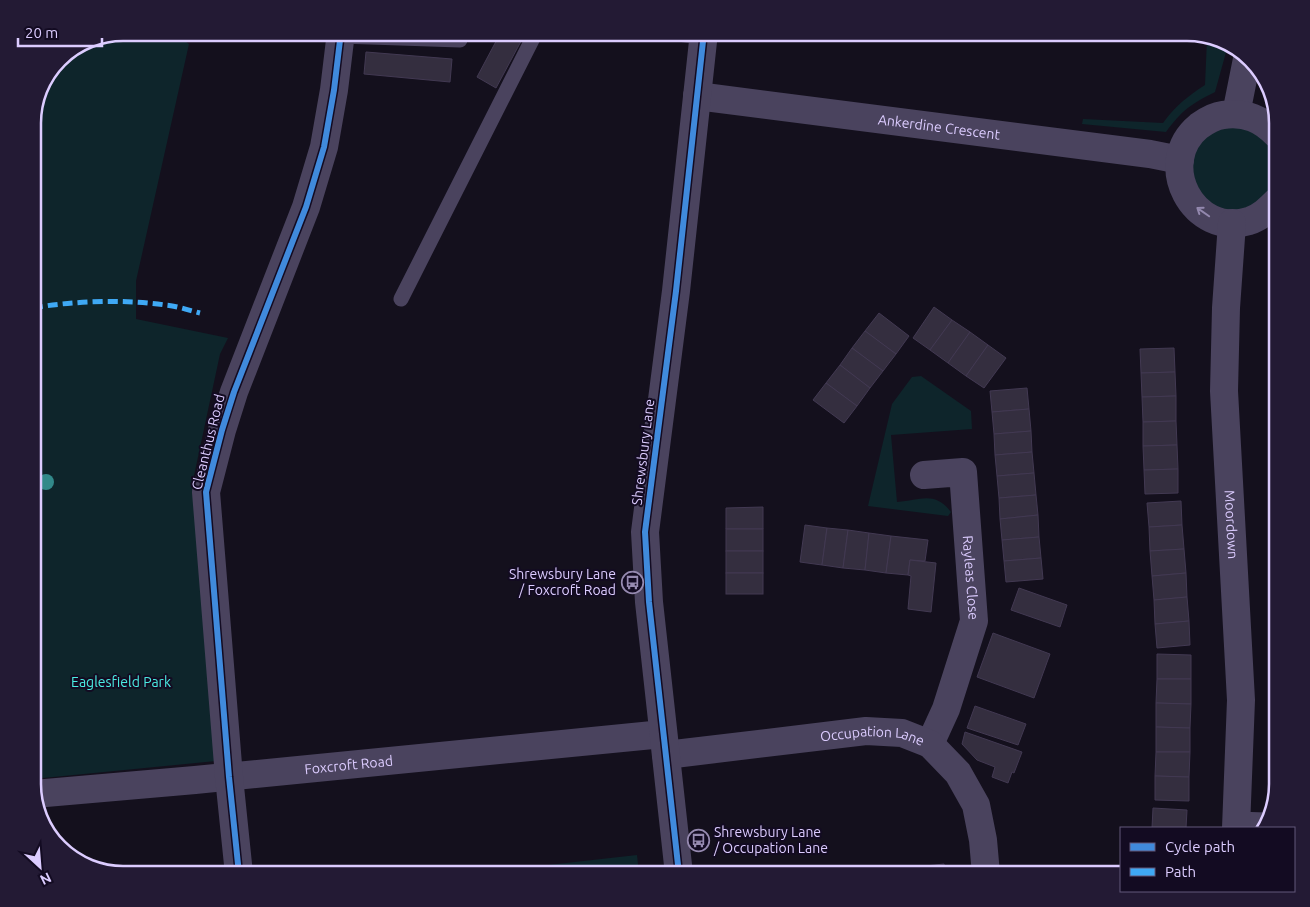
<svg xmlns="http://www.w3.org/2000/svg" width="1310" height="907" font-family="Ubuntu,sans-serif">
<rect width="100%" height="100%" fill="#14101d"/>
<g fill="#0e252b">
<path d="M124,33H173L189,44L136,281V319L228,338L220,354L192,485L216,761L33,779V118L59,59L89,39Z"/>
<path d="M1207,39L1228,45L1215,92C1191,104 1182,110 1166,132L1082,124L1083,119L1163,123C1175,106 1188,96 1205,85Z"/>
<circle cx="1234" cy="168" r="43"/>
<path d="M921,376L971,411L972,429L891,435L897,502C920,501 934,490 951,512L948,516L868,506L892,404L912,377Z"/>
<path d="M637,855L639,874H495V871Z"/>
</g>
<g fill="#342e3f" stroke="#423952">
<path d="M501,32H526L496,88L477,77Z"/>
<path d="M366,52L452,59L450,82L364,74Z"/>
<path d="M934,307L952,320L930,350L913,338Z"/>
<path d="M879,313L909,336L896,354L865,331Z"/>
<path d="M952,320L970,332L948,363L930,350Z"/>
<path d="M865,331L896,354L883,371L852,348Z"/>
<path d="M970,332L988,345L966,376L948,363Z"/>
<path d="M988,345L1006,358L984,388L966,376Z"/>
<path d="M852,348L883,371L870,388L840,365Z"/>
<path d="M1174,348L1175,372L1141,373L1140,349Z"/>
<path d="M840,365L870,388L857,406L826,383Z"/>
<path d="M1277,367V392H1275L1274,368Z"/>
<path d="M1175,372L1176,396L1142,397L1141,373Z"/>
<path d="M826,383L857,406L844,423L813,400Z"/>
<path d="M1027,388L1029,409L992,412L990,391Z"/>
<path d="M1275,392H1277V416Z"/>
<path d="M1176,396V421L1143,422L1142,397Z"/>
<path d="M1029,409L1031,431L994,434L992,412Z"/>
<path d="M1176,421L1177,445L1143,446V422Z"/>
<path d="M1031,431L1032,452L995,455L994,434Z"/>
<path d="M1177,445L1178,469L1144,470L1143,446Z"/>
<path d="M1032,452L1034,473L997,476L995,455Z"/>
<path d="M1178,469V493L1145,494L1144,470Z"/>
<path d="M1034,473L1036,495L999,498L997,476Z"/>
<path d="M1036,495L1038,515L1000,519L999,498Z"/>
<path d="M1181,501L1182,525L1149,527L1147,503Z"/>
<path d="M763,507V529H726V508Z"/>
<path d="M1038,515L1039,537L1002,540L1000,519Z"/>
<path d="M805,525L827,528L822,565L800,562Z"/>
<path d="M1182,525L1184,549L1150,551L1149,527Z"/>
<path d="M827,528L848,530L843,568L822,565Z"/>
<rect x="726" y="529" width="37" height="22"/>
<path d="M848,530L869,533L865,570L843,568Z"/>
<path d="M869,533L891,536L886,573L865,570Z"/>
<path d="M891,536L928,540L925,561L910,560L908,575L886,573Z"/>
<path d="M1039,537L1041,558L1004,561L1002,540Z"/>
<path d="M1184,549L1186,573L1152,576L1150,551Z"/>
<rect x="726" y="551" width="37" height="22"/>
<path d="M1041,558L1043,579L1006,582L1004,561Z"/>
<path d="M910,560L936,563L931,612L908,609L911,576L908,575Z"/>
<rect x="726" y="573" width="37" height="21"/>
<path d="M1186,573L1187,597L1154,600L1152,576Z"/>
<path d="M1019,588L1067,605L1060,627L1011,610Z"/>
<path d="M1187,597L1189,621L1155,624L1154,600Z"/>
<path d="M1189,621L1190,645L1157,648L1155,624Z"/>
<path d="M993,633L1050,654L1034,698L977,677Z"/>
<path d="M1157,654L1191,655V679H1157Z"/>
<path d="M1157,679H1191V704L1156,703Z"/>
<path d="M1156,703L1191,704L1190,728L1156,727Z"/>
<path d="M975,706L1026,724L1018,745L967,728Z"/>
<path d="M1156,727L1190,728V752H1156Z"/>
<path d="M965,732L1022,752L1014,773L1012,772L1008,783L992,777L995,767L977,760L962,744Z"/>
<path d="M1156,752H1190L1189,777L1155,776Z"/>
<path d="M1155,776L1189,777V801L1155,800Z"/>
<path d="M1153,808L1187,810L1186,828H1152Z"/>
<path d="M944,864L946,874H907L906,868Z"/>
</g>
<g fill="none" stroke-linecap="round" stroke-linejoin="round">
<g stroke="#4a435e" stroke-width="15">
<path d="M660,32L704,37"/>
<path d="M340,36L460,40"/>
<path d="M401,299L536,32"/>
<path d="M1236,819L1266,820"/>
</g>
<g stroke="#4a435e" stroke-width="28">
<path id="s1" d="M697,96L1150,154L1180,160"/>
<path d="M1236,114L1247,59"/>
<path d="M1277,135C1262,119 1246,112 1223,115C1214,116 1206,121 1199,126C1154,163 1193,238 1249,221C1261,217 1269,209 1277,201"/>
<path id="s2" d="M1232,223L1226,308L1224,391L1241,700L1236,828"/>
<path id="s3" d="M924,475L963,472L974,621L946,709L930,744"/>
<path id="s4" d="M666,755L866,731L902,733L930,744L958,773L976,805L983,840L986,874"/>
<path id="s5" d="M34,794L195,780L663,734"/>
<path d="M239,874L229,777L206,492L222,430L234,392L306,207L324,147L334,90L341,32"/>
<path d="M679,874L649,602L645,532L676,291L704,32"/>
</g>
<path stroke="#3fa9f5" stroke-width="5" stroke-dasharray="10 5" stroke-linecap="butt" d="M33,308C71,301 126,299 165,305C177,306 188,310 200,313"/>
<defs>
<g id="cycleway">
<path d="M239,874L229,777L206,492L222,430L234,392L306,207L324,147L334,90L341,32"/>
<path d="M679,874L649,602L645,532L676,291L704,32"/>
</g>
</defs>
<use href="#cycleway" stroke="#130b22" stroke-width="9"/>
<use href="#cycleway" stroke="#408adc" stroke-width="6"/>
</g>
<circle fill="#32898a" cx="46" cy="482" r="8"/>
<defs><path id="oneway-shaft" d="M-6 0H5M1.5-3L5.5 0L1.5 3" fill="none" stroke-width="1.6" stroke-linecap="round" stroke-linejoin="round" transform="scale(1.25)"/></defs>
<use stroke="#9388ae" href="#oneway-shaft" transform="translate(1203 212) rotate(-145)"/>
<defs>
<symbol id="bus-ring" viewBox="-11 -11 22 22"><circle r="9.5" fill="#130b22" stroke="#968ab0" stroke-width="1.5"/><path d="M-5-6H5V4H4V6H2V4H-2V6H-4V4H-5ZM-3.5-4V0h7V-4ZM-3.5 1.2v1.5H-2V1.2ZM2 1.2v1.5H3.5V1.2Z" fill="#968ab0"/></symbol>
</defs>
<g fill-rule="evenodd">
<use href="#bus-ring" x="620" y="570" width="25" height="25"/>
<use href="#bus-ring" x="686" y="828" width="25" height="25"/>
</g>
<g text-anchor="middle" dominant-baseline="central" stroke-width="4" stroke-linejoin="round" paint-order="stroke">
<g font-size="14" fill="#dcccff" stroke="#130b22">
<text stroke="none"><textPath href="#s1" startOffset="244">Ankerdine Crescent</textPath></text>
<text transform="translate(208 442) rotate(-76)">Cleanthus Road</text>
<text transform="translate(643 452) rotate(-83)">Shrewsbury Lane</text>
<text stroke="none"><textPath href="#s2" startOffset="302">Moordown</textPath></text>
<text stroke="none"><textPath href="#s3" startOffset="145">Rayleas Close</textPath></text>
<text stroke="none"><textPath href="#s4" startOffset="208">Occupation Lane</textPath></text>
<text stroke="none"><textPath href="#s5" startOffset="316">Foxcroft Road</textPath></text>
</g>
<g font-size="14" fill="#dcccff" stroke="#130b22" text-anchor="end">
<text x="616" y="574">Shrewsbury Lane<tspan x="616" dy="16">/ Foxcroft Road</tspan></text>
<text x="714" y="832" text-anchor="start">Shrewsbury Lane<tspan x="714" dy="16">/ Occupation Lane</tspan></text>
</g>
<g font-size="14" fill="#4bece3" stroke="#130b22">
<text x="121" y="682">Eaglesfield Park</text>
</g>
</g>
<path d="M0 0H1310V907H0ZM123 41H1187A82 82 0 0 1 1269 123V784A82 82 0 0 1 1187 866H123A82 82 0 0 1 41 784V123A82 82 0 0 1 123 41Z" fill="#231a34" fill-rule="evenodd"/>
<path fill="none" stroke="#dcccff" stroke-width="2.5" d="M123 41H1187A82 82 0 0 1 1269 123V784A82 82 0 0 1 1187 866H123A82 82 0 0 1 41 784V123A82 82 0 0 1 123 41Z"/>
<rect x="1120" y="827" width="175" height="65" fill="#130b22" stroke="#63587a"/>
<rect x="1130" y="843" width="25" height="8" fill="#408adc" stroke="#63587a"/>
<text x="1165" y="852" font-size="15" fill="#dcccff">Cycle path</text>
<rect x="1130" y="868" width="25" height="8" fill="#3fa9f5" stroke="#63587a"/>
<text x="1165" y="877" font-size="15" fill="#dcccff">Path</text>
<g transform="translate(40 867) rotate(154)" stroke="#130b22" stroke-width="4" paint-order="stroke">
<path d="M0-4L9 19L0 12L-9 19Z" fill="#dcccff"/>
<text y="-8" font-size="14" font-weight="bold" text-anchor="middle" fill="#dcccff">N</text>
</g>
<path d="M18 38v8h84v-8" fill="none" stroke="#dcccff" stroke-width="2.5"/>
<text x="25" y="38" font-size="15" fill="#dcccff" stroke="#130b22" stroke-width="4" paint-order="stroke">20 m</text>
</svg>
